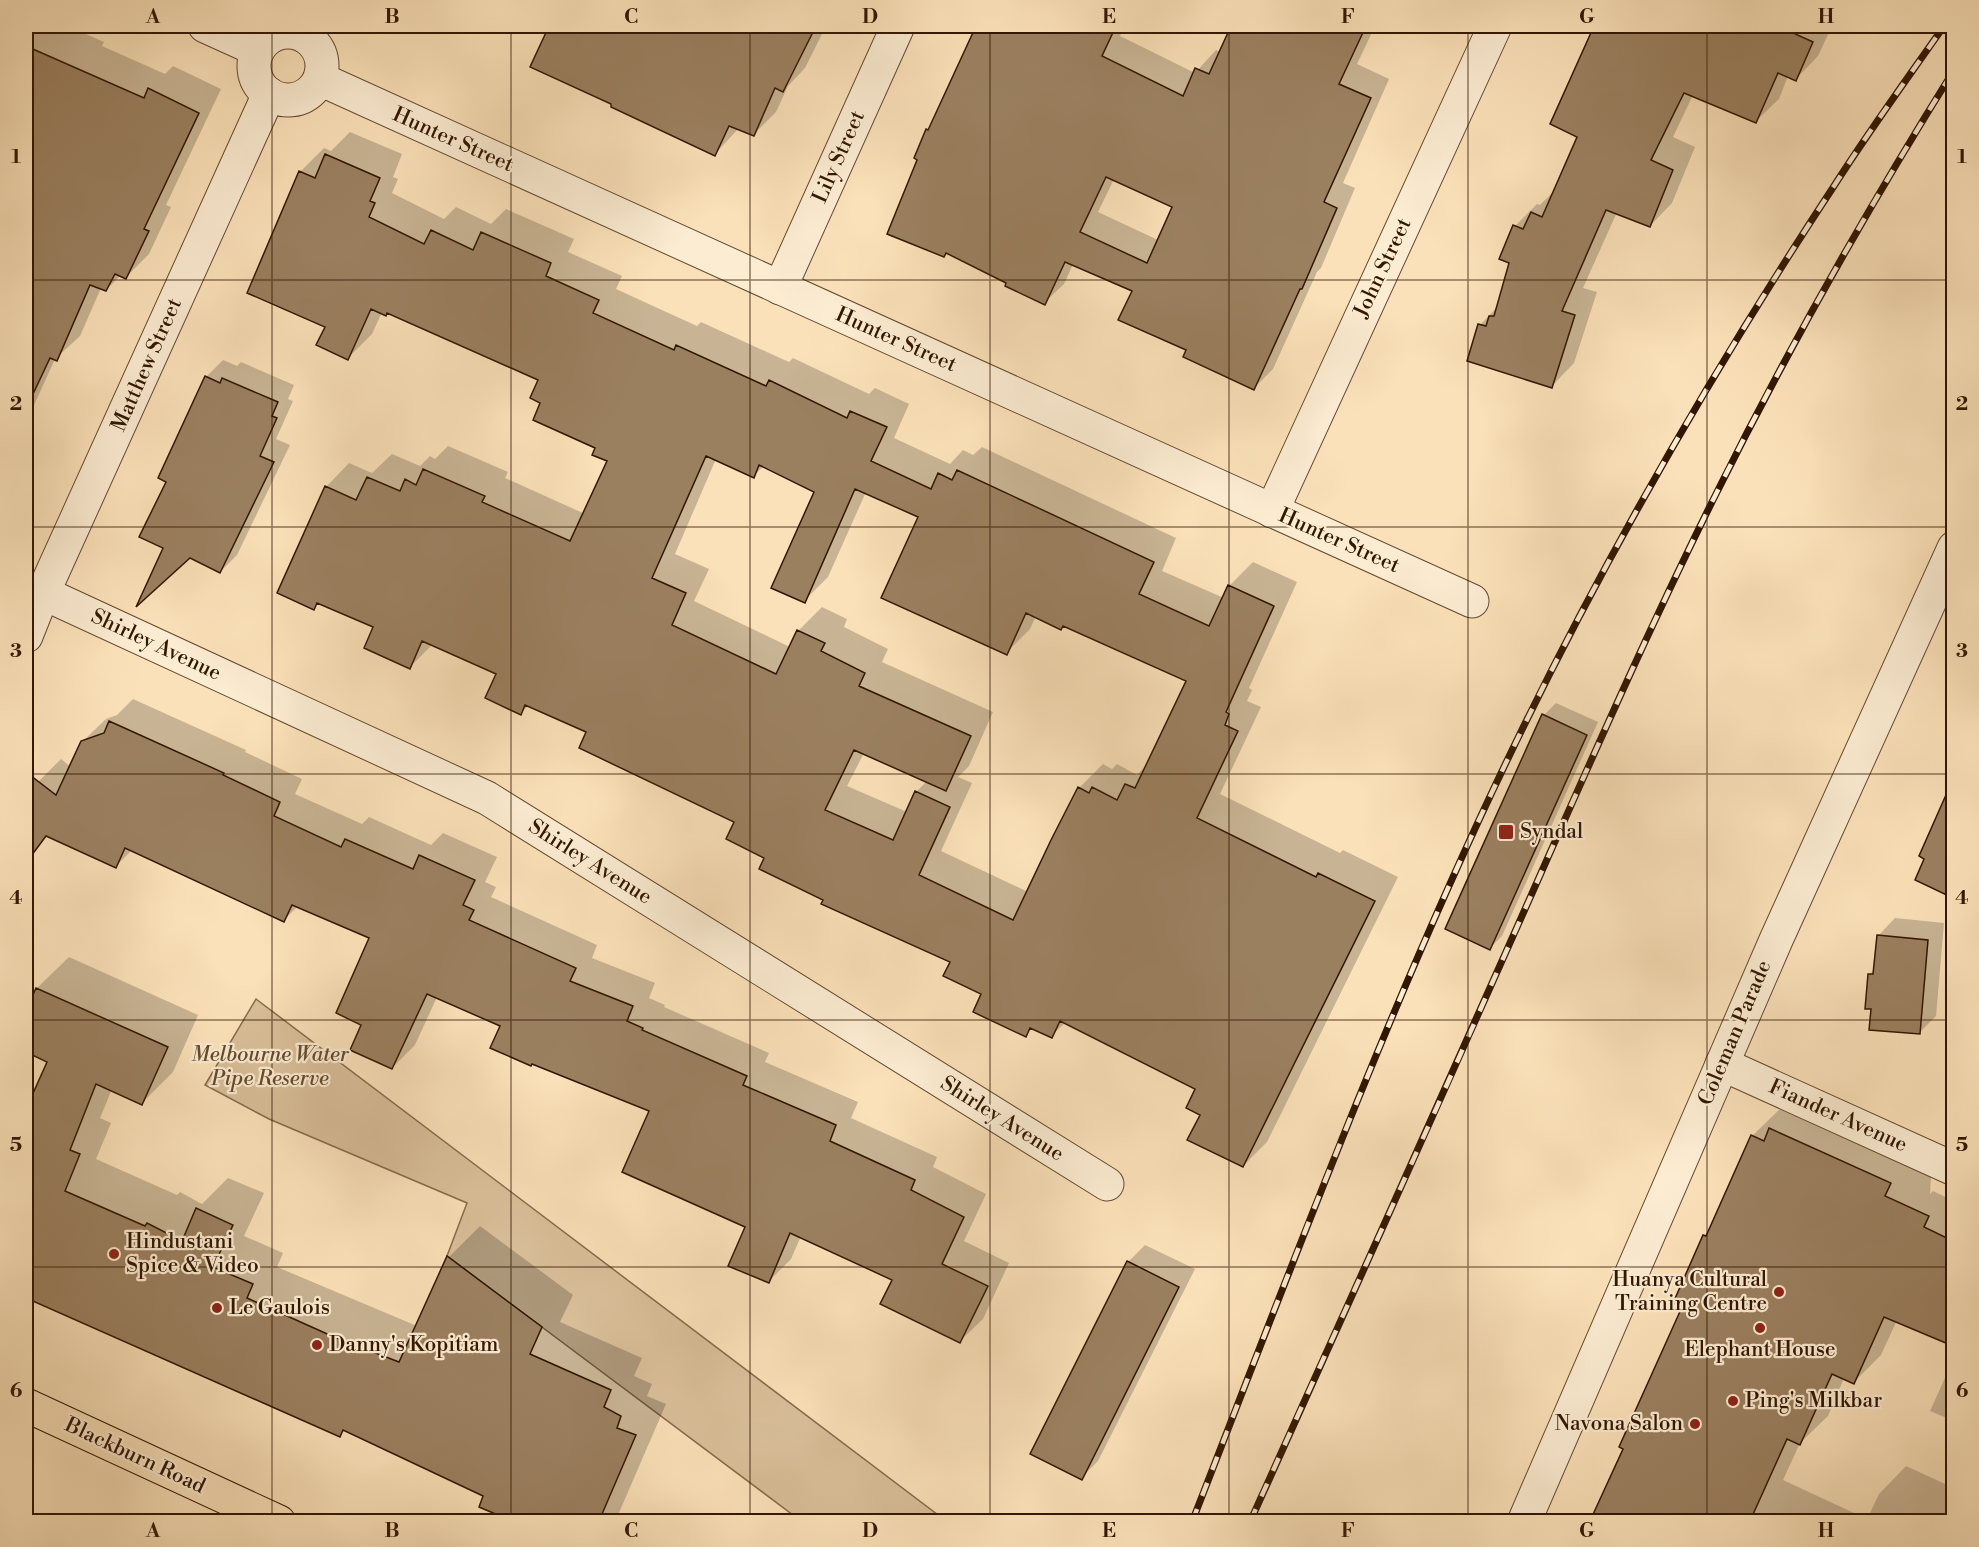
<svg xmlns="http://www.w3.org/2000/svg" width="1979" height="1547" font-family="'Libre Bodoni',serif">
<rect width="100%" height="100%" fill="#fbe1b9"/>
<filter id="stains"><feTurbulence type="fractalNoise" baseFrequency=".00333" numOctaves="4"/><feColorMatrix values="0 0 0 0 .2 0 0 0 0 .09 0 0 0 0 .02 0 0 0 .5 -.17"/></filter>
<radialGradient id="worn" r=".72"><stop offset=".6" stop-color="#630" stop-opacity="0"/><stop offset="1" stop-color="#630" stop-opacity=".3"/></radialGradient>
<path fill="#d9bf9a" stroke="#866b4d" stroke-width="1.5" d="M256,999L946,1521H801L447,1256L467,1203L269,1119L205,1085Z"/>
<g fill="#0003" fill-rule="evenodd">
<path d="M26,26H68L104,42L102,46L165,74L173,66L221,89L166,205L171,207L149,254L126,277L121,275L106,290L101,288L80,336L55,359L30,414L26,418Z"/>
<path d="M530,26H826L805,68L788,86L776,112L754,134L739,128L715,154L613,103L547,33Z"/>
<path d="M1003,26H1125L1120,36L1195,73L1216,50L1221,52L1230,32L1236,26H1375L1357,64L1389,79L1343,183L1355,188L1321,268L1317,272L1273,369L1254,388L1188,349L1134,290L1073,264L1064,284L1044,303L1000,33ZM1114,179L1174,206L1158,240L1098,212Z"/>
<path d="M1596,26H1832L1818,56L1796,79L1788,76L1779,99L1756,121L1693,95L1673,137L1695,147L1672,203L1650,226L1617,212L1583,288L1597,292L1574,363L1552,386L1480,325L1498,306L1511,262L1515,226L1537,204L1540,205L1556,189L1579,136L1552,124Z"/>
<path d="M350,132L402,154L393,177L398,179L392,193L444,219L456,207L491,224L506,209L574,239L568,252L622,276L616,289L697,326L701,322L789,362L793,358L869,394L875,388L909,404L894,438L950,464L963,450L973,455L982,447L1176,538L1162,571L1224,598L1229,586L1253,562L1297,582L1249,688L1252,690L1247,701L1261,707L1220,794L1340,853L1343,850L1398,877L1267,1142L1243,1166L1202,1114L1197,1088L1065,1023L1051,1036L1033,1028L1025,1035L952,961L825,900L766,858L736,821L588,732L529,705L521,713L498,673L433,644L410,667L375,626L319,602L314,608L326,487L349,463L372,473L392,454L420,466L430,456L435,459L448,446L508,472L505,478L585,514L609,461L597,448L542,402L540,379L388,312H382L372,334L348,358L327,326L300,172L324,148L331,151ZM716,459L753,476L764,466L816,491L804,601L828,577L866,492L920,517L1006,653L1030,629L1036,616L1064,624L1188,680L1149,762L1137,775L1117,764L1112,769L1103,764L1079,788L1028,892L941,851L972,783L958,777L969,766L993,712L882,662L888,649L844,627L847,619L822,607L798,631L790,647L694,601L709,569L675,554ZM864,753L927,781L916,792L907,812L847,786Z"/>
<path d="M223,360L237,366L241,362L294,385L288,399L293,401L276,439L290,445L237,555L220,572L190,557L165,548L168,481L206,377Z"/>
<path d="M133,699L246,750L245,752L302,779L295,794L362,824L369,817L431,845L443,833L497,857L485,882L496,887L491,897L597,945L592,958L655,983L649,998L665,1005L664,1007L769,1053L765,1062L858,1102L851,1118L937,1157L933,1167L986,1194L964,1241L1009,1263L983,1319L960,1341L894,1279L801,1236L791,1259L768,1282L747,1226L651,1110L502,1025L437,997L415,1045L392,1068L363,1024L371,938L298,906L284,920L132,850L116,866L48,835L35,848L26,847V798L38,782L61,759L71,767L82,742L106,719L117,715Z"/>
<path d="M1556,703L1598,722L1502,936L1490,948L1544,715Z"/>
<path d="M1954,798V896L1917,880Z"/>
<path d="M1895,918L1944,923L1936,1016L1919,1033L1872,1008L1870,974L1875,969L1878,936Z"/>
<path d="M69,957L198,1015L173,1072L142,1103L112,1089L100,1118L111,1123L96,1159L177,1195L180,1192L202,1204L228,1178L264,1193L244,1236L283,1253L277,1267L417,1326L449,1257L480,1226L573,1295L560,1322L642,1358L634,1376L652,1384L647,1396L666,1404L615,1522H516L481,1506L485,1496L345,1430L340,1435L26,1297V1112L49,1061L26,1051V1015L37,988Z"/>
<path d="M1798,1101L1917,1155L1912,1168L1931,1177L1930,1194L1933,1191L1954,1201V1345L1897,1320L1881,1355L1854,1382L1844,1378L1828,1416L1800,1443L1783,1480L1867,1519L1879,1494L1906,1466L1954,1488V1522H1592L1625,1448L1683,1306L1704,1236L1711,1229L1752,1136L1780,1109L1787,1112Z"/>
<path d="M1145,1245L1195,1269L1098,1461L1081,1478L1128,1262Z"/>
<path d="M1954,1358V1421L1930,1411Z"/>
<path d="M122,1516L133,1522H117Z"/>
</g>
<g fill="#9b8060" stroke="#321700" stroke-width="1.5" fill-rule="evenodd">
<path d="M549,26H816L783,92L775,88L754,136L729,126L715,156L611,107V104L530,67Z"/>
<path d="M976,26H1116L1102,56L1183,96L1195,68L1209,74L1231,26H1366L1339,84L1371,98L1324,202L1337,208L1302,289H1300L1254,390L1183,357L1186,350L1118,320L1132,291L1065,262L1045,305L1005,286L1006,283L946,253L944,257L887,234L917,160L914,158L926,129L928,130ZM1106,177L1172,207L1147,263L1080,232Z"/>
<path d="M1594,26H1797L1793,33L1813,42L1796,81L1778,73L1756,123L1684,93L1651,160L1673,170L1650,227L1606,210L1562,311L1575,315L1552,388L1467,361L1478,324L1486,326L1489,316H1494L1509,263L1499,259L1513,225L1523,229L1531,212L1542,217L1577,137L1550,124Z"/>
<path d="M26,46L144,98L148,88L199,113L144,229L149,231L126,279L115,274L106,291L90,285L57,361L50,358L26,409Z"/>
<path d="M325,154L380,178L370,201L375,203L369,217L424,244L431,230L473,250L481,232L551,263L546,276L599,300L593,313L674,350L676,345L766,386L769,380L847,418L850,411L887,427L871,461L931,489L938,473L952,480L957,470L1154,562L1139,594L1209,626L1228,585L1274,606L1226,712L1229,714L1225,725L1238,731L1197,818L1316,877L1318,873L1375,901L1243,1167L1187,1140L1200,1115L1186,1108L1195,1089L1060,1021L1052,1038L1030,1028L1026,1037L973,1012L981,994L943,976L950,962L821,904L823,900L759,869L764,858L726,839L734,822L579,748L586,732L525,705L521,715L485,698L496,674L422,641L410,669L364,648L373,627L317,603L314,610L277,593L325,486L356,500L367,477L400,491L405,479L416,485L423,469L485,496L482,502L570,541L607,461L592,455L595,448L533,420L540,403L530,398L538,380L387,313L386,316L371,309L348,360L316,345L325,327L247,293L299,171L315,178ZM706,456L754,478L759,465L814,492L771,588L805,603L855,489L918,517L881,598L1007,655L1026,613L1061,630L1063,626L1186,681L1135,788L1125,784L1117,800L1092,787L1089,793L1078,787L1051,840L1013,920L919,875L950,807L915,791L893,840L825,810L854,750L946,791L971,736L859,686L865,673L821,651L825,643L797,630L776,674L672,625L686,593L652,578Z"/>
<path d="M205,376L220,383L222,378L278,402L272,416L277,418L260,456L274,462L220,573L190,558L136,607L163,548L139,537L166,482L158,478Z"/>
<path d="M1542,714L1587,735L1490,950L1445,929Z"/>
<path d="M109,721L224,773L223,775L280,802L274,816L341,847L345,839L413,869L419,855L475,880L463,905L474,910L469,920L576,968L570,981L633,1006L627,1021L643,1028L642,1030L747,1076L743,1085L836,1125L830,1141L915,1180L911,1190L964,1217L942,1264L988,1286L960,1343L880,1304L892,1280L790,1233L769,1283L728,1266L745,1227L622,1172L649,1111L532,1064L531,1066L490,1048L500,1026L427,994L392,1069L350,1050L361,1025L336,1013L369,938L292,905L284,922L125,848L116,868L46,836L26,863V772L56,795L81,741L104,733Z"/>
<path d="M1953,779V898L1915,880L1924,859L1919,856Z"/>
<path d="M1877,935L1928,940L1920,1034L1869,1030L1871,1009H1865L1868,974H1873Z"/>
<path d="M36,988L168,1047L142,1105L96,1084L70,1150L80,1154L65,1191L145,1226L147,1223L182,1241L196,1208L233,1225L213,1267L253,1284L247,1298L334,1337L399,1362L447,1256L542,1327L530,1354L611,1390L604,1407L621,1416L617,1428L636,1435L599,1521H512L479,1507L483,1496L343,1430L340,1437L26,1298V1109L47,1062L26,1052V1011Z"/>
<path d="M1769,1128L1891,1183L1885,1196L1929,1216L1924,1227L1953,1241V1346L1884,1317L1854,1384L1832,1374L1800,1445L1787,1439L1750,1521H1590L1623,1449L1619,1447L1682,1307L1673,1303L1703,1235L1706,1236L1751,1135L1764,1141Z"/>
<path d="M1127,1261L1179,1287L1082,1480L1030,1454Z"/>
</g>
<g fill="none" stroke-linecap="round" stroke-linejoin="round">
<defs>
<g id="minor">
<path d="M205,26L258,50"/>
<circle cx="288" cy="66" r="34"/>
<path d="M320,79L1472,601"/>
<path d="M780,288L898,26"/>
<path d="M1272,511L1495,26"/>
<path d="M43,593L487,798L1107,1184"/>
<path d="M26,636L43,593L269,94"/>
<path d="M1722,1064L1954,1169"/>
<path d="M1524,1522L1776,940L1954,548"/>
</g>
<path id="major" d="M26,1405L279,1522"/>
</defs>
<use href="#minor" stroke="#644a2e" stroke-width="35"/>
<use href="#major" stroke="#321700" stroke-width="35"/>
<use href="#minor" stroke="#fcecd2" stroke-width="33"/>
<use href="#major" stroke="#fbe1b9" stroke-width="33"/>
<defs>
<g id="rail">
<path d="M1192,1522C1294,1260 1393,995 1516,742C1609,550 1717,364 1834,186C1869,131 1907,79 1944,26"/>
<path d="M1250,1522C1331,1341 1413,1162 1493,981C1566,818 1636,654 1716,494C1788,349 1868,208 1954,70"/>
</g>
</defs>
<use href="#rail" stroke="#321700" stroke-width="7"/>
<use href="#rail" stroke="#fcecd2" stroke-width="4.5" stroke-dasharray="14" stroke-linecap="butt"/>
</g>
<path fill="none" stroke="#321700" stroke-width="1.5" stroke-opacity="0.55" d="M272,26V1522M511,26V1522M750,26V1522M990,26V1522M1229,26V1522M1468,26V1522M1707,26V1522M26,280H1954M26,527H1954M26,774H1954M26,1020H1954M26,1267H1954"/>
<g fill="#8f2418" stroke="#fcecd2" stroke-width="2">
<rect x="1498" y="824" width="16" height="16" rx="3"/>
<circle cx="114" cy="1254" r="6"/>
<circle cx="1779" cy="1292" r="6"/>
<circle cx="217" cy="1308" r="6"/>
<circle cx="1760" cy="1328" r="6"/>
<circle cx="317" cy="1345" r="6"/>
<circle cx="1733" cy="1401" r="6"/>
<circle cx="1695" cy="1424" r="6"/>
</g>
<g text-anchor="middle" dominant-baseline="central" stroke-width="4.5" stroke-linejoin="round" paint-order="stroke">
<g font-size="21" fill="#321700" stroke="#fcecd2">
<text transform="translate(453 140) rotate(24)">Hunter Street</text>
<text transform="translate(839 157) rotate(-66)">Lily Street</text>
<text transform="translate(1383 268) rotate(-65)">John Street</text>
<text transform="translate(896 340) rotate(24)">Hunter Street</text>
<text transform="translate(147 365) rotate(-66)">Matthew Street</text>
<text transform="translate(1339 541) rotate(24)">Hunter Street</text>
<text transform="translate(156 645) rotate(25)">Shirley Avenue</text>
<text transform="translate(590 862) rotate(32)">Shirley Avenue</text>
<text transform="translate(1735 1033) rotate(-67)">Coleman Parade</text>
<text transform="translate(1838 1116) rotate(24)">Fiander Avenue</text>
<text transform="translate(1002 1119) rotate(32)">Shirley Avenue</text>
<text transform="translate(135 1456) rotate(25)">Blackburn Road</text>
</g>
<g font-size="21" fill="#321700" stroke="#fcecd2" text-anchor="start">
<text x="1520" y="832">Syndal</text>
<text x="126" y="1242">Hindustani<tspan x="126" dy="24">Spice &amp; Video</tspan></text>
<text x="1767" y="1280" text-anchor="end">Huanya Cultural<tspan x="1767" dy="24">Training Centre</tspan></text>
<text x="229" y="1308">Le Gaulois</text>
<text x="329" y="1345">Danny's Kopitiam</text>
<text x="1760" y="1350" text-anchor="middle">Elephant House</text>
<text x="1745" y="1401">Ping's Milkbar</text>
<text x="1683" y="1424" text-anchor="end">Navona Salon</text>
</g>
<g font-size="21" font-style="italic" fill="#64492e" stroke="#fcecd2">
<text x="270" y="1055">Melbourne Water<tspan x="270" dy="24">Pipe Reserve</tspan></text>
</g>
</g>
<rect width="1979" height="1547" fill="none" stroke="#fbe1b9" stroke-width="66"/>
<rect x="33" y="33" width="1913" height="1481" fill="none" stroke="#321700" stroke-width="2"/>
<g font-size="20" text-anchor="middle" font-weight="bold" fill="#321700">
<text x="153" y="23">A</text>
<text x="392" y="23">B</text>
<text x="631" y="23">C</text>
<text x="870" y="23">D</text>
<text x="1109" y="23">E</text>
<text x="1348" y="23">F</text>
<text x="1587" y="23">G</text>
<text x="1826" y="23">H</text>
<text x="16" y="163">1</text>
<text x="1962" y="163">1</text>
<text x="16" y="410">2</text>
<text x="1962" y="410">2</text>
<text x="16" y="657">3</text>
<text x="1962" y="657">3</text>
<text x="16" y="904">4</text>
<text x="1962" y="904">4</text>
<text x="16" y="1151">5</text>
<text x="1962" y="1151">5</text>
<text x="16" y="1397">6</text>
<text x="1962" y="1397">6</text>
<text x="153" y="1537">A</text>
<text x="392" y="1537">B</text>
<text x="631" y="1537">C</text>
<text x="870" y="1537">D</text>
<text x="1109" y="1537">E</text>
<text x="1348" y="1537">F</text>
<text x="1587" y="1537">G</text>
<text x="1826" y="1537">H</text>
</g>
<rect width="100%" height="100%" filter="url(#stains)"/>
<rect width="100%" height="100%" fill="url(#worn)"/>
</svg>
